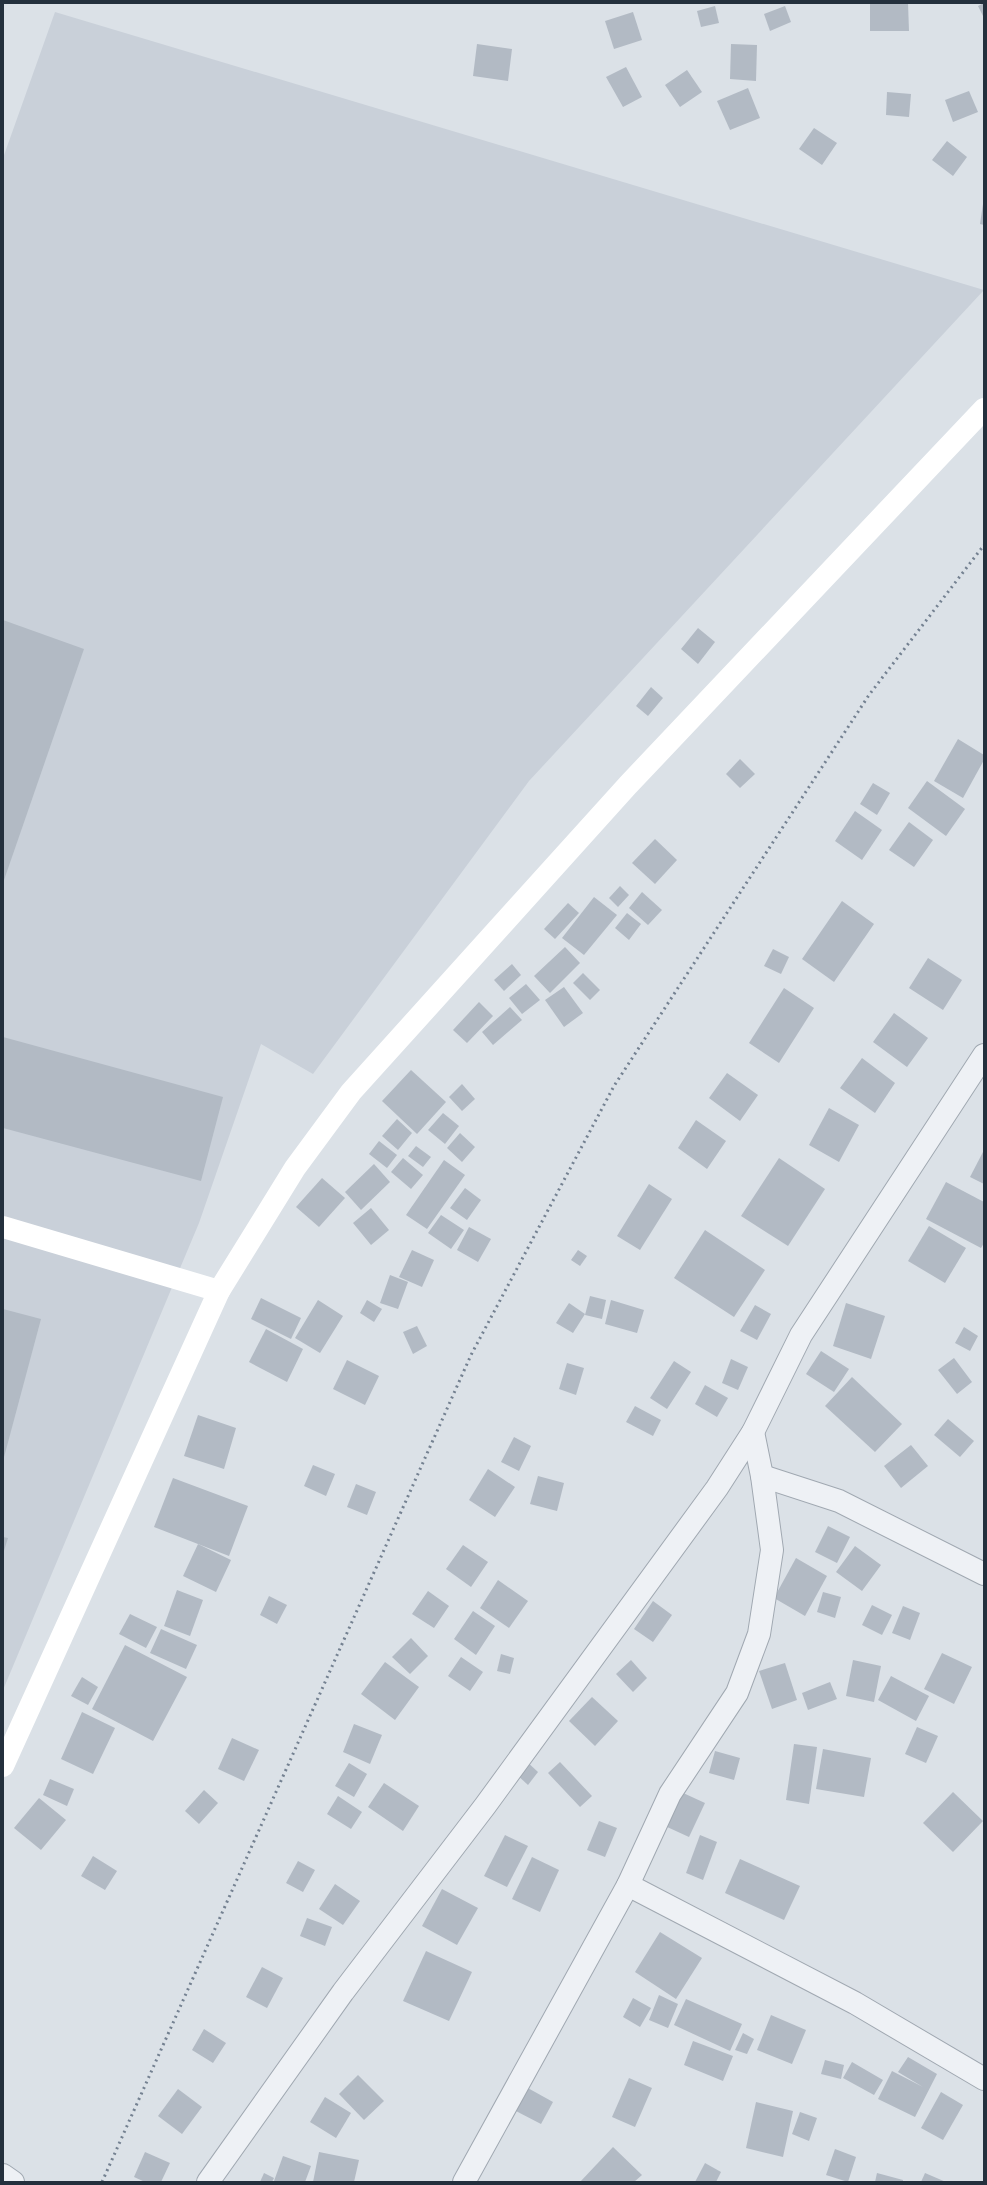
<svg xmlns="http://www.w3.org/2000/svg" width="987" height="2185" font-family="'Exo 2',sans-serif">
<rect width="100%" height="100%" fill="#dbe1e7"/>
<path fill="#c9d0d9" d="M55,12L984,290L529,781L313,1074L261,1044L199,1223L3,1690V158Z"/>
<g fill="#b2bac4">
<path d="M870,3H908L909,31H870Z"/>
<path d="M984,3V18L978,6Z"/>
<path d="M715,6L719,23L701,27L697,11Z"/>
<path d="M785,6L791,22L770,31L764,14Z"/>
<path d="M633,12L642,40L614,49L605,21Z"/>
<path d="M477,44L512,49L508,81L473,76Z"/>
<path d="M731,44L757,45L756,81L730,79Z"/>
<path d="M626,67L642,97L623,107L606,77Z"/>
<path d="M687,70L702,92L680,107L665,85Z"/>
<path d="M748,88L760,118L730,130L717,101Z"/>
<path d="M969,91L978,112L953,122L945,100Z"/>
<path d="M887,92L911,94L909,117L886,115Z"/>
<path d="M814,128L837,143L822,165L799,149Z"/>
<path d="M947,141L967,157L953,176L932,160Z"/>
<path d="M983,204H984V225L980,224Z"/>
<path d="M3,620L84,649L3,883Z"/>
<path d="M698,628L715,642L698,664L681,649Z"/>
<path d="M651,687L663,698L648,716L636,706Z"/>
<path d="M958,739L984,755V760L963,798L934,781Z"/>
<path d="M740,759L755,774L740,788L726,774Z"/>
<path d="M927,781L965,809L946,836L908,808Z"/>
<path d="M873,783L890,793L877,815L860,804Z"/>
<path d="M855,811L882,830L862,860L835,841Z"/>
<path d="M909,822L933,840L914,867L889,850Z"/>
<path d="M655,839L677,860L655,884L632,863Z"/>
<path d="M620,886L629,895L618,907L609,898Z"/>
<path d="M642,892L662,910L648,925L629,908Z"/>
<path d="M594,897L617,915L584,955L562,938Z"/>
<path d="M842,901L874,924L834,982L802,959Z"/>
<path d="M568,903L579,913L555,939L544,929Z"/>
<path d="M627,913L641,924L629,940L615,928Z"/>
<path d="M565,947L580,963L550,993L534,976Z"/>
<path d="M773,949L789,957L781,974L764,966Z"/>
<path d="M928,958L962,980L943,1010L909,988Z"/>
<path d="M512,964L521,975L504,991L494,980Z"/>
<path d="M583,973L600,990L590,1000L573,983Z"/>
<path d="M526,984L540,1000L522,1014L509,998Z"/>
<path d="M564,987L583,1013L564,1027L545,1000Z"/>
<path d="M784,988L814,1008L779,1063L749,1043Z"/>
<path d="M479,1002L493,1016L467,1043L453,1030Z"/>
<path d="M510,1007L522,1020L493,1045L482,1032Z"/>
<path d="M894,1013L928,1038L907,1067L873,1042Z"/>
<path d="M3,1037L223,1097L201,1181L3,1128Z"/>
<path d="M862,1058L895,1083L875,1113L840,1088Z"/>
<path d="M411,1070L446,1102L417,1134L382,1101Z"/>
<path d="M727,1073L758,1095L740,1121L709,1098Z"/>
<path d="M462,1084L475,1099L462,1111L449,1097Z"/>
<path d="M829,1108L859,1125L839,1162L809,1145Z"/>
<path d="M443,1113L459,1126L445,1144L428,1130Z"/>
<path d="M397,1119L412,1133L398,1150L382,1136Z"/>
<path d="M696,1120L726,1141L707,1169L678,1148Z"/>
<path d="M460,1133L475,1147L462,1162L447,1148Z"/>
<path d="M379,1141L397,1155L387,1168L369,1154Z"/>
<path d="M416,1146L431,1157L423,1167L408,1156Z"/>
<path d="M984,1150V1184L970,1177Z"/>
<path d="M403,1158L423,1175L411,1189L391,1172Z"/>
<path d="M779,1158L825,1189L788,1246L741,1216Z"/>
<path d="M444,1160L465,1175L427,1229L406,1215Z"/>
<path d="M374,1164L390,1182L361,1210L345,1192Z"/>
<path d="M322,1178L345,1198L319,1227L296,1207Z"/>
<path d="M946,1182L984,1202V1243L981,1248L926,1219Z"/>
<path d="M649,1184L672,1199L640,1250L617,1236Z"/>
<path d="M465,1188L481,1200L467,1220L450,1208Z"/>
<path d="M371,1208L389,1230L371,1245L353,1223Z"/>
<path d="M441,1215L464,1230L451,1249L428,1233Z"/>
<path d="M929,1226L966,1248L945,1283L908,1261Z"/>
<path d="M469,1227L491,1239L478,1262L457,1250Z"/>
<path d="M705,1230L765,1270L734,1317L674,1278Z"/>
<path d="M412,1250L434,1260L422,1287L399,1277Z"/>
<path d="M578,1250L587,1256L580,1266L571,1260Z"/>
<path d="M390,1275L408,1282L398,1309L380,1303Z"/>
<path d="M590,1296L606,1300L602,1319L585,1315Z"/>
<path d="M261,1298L301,1318L291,1339L251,1319Z"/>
<path d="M318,1300L343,1316L320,1353L295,1338Z"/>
<path d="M367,1300L382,1309L374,1322L360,1313Z"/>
<path d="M611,1300L644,1310L637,1333L605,1324Z"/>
<path d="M569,1303L585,1314L573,1333L556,1323Z"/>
<path d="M846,1303L885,1316L871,1359L833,1346Z"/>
<path d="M755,1305L771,1314L757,1340L740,1331Z"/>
<path d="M3,1309L41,1319L3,1461Z"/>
<path d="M417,1326L427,1346L413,1354L403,1332Z"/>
<path d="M964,1327L978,1336L970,1351L955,1343Z"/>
<path d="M266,1329L303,1349L287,1382L249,1362Z"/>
<path d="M821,1351L849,1369L834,1392L806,1374Z"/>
<path d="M954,1358L972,1382L957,1394L938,1370Z"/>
<path d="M731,1359L748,1367L738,1390L722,1383Z"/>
<path d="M347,1360L379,1376L365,1405L333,1389Z"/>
<path d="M674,1361L691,1372L667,1409L650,1398Z"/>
<path d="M567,1363L584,1368L576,1395L559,1389Z"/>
<path d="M852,1377L902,1424L875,1452L825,1406Z"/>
<path d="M705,1385L728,1398L717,1417L695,1404Z"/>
<path d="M635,1406L661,1420L653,1436L626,1422Z"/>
<path d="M198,1415L236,1428L224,1469L184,1456Z"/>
<path d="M948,1419L974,1441L960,1457L934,1435Z"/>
<path d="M514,1437L531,1446L519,1471L501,1462Z"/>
<path d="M911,1445L928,1466L901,1488L884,1466Z"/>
<path d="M313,1465L335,1474L326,1496L304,1486Z"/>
<path d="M488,1469L515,1487L495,1517L469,1500Z"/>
<path d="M538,1476L564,1483L557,1511L530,1504Z"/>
<path d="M173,1478L248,1506L229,1556L154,1527Z"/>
<path d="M356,1484L376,1492L367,1515L347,1507Z"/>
<path d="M828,1526L850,1537L837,1563L815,1552Z"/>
<path d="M3,1537L8,1538L3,1554Z"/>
<path d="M198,1544L231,1560L216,1592L183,1576Z"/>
<path d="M463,1545L488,1562L471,1587L446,1569Z"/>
<path d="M855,1546L881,1565L862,1591L836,1572Z"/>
<path d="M796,1558L827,1576L805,1616L774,1598Z"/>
<path d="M498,1580L528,1601L509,1628L480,1608Z"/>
<path d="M177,1590L203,1600L190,1636L164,1626Z"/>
<path d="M428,1591L449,1606L434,1628L412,1614Z"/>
<path d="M823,1592L841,1597L835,1618L817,1612Z"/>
<path d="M269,1596L287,1605L277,1624L260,1615Z"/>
<path d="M653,1601L672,1615L653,1642L634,1629Z"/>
<path d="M872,1605L892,1615L882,1635L862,1625Z"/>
<path d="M903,1606L920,1613L910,1640L892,1633Z"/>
<path d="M473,1611L495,1626L476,1655L454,1639Z"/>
<path d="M130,1614L157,1627L146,1648L119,1634Z"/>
<path d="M161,1629L197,1645L186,1669L150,1653Z"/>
<path d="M411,1638L428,1656L410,1674L392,1657Z"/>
<path d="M125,1645L187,1677L153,1741L92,1709Z"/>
<path d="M942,1653L972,1667L954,1704L924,1689Z"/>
<path d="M501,1654L514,1658L510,1674L497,1671Z"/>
<path d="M461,1657L483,1672L470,1691L448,1676Z"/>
<path d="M631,1660L647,1678L633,1692L616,1674Z"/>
<path d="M853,1660L881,1666L874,1702L846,1696Z"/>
<path d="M385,1662L419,1687L395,1720L361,1694Z"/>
<path d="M785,1663L797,1700L772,1709L759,1671Z"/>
<path d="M891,1676L929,1696L916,1721L878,1700Z"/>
<path d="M82,1677L98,1687L88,1705L71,1696Z"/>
<path d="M830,1682L837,1699L808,1710L802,1693Z"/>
<path d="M592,1697L618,1721L595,1746L569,1721Z"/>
<path d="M82,1712L115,1728L93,1774L61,1759Z"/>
<path d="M354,1724L382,1735L370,1764L343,1752Z"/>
<path d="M917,1727L938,1736L926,1763L905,1754Z"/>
<path d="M232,1738L259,1750L244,1781L218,1769Z"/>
<path d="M794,1744L817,1747L809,1804L786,1800Z"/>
<path d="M823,1749L871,1758L864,1797L816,1789Z"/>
<path d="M715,1751L740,1758L734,1780L709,1773Z"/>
<path d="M525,1760L538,1772L528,1785L515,1773Z"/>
<path d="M560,1762L592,1796L580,1807L548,1773Z"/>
<path d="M349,1763L367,1774L354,1797L335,1786Z"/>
<path d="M50,1779L74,1789L67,1806L43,1795Z"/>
<path d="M384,1783L419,1806L403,1831L368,1807Z"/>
<path d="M204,1790L218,1803L199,1824L185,1811Z"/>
<path d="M681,1792L705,1803L689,1837L665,1826Z"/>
<path d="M953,1792L983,1821L953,1852L923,1823Z"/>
<path d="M338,1796L362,1812L351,1829L327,1814Z"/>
<path d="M39,1798L66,1820L41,1850L14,1828Z"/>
<path d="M599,1821L617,1828L605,1857L587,1850Z"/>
<path d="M505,1835L528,1846L507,1887L484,1876Z"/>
<path d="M700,1835L717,1842L703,1880L686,1873Z"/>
<path d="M93,1856L117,1871L105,1890L81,1876Z"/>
<path d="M532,1857L559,1870L540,1912L512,1899Z"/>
<path d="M740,1859L800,1886L784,1920L725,1893Z"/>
<path d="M298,1861L315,1870L303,1892L286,1883Z"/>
<path d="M335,1884L360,1901L343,1925L319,1909Z"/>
<path d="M442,1889L478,1908L457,1945L422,1926Z"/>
<path d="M307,1918L332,1927L325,1946L300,1936Z"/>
<path d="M660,1932L702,1958L676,1999L635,1972Z"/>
<path d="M426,1951L472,1972L449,2021L403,2001Z"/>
<path d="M262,1967L283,1978L267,2008L246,1997Z"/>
<path d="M659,1995L678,2004L668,2028L649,2020Z"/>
<path d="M633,1998L651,2008L640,2027L623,2017Z"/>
<path d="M686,1999L742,2024L730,2051L674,2025Z"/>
<path d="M771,2015L806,2030L792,2064L757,2050Z"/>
<path d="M204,2029L226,2043L213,2063L192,2050Z"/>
<path d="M743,2033L754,2039L747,2054L735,2050Z"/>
<path d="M693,2041L733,2056L723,2081L684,2065Z"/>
<path d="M908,2057L937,2074L915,2117L878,2099L892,2071L923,2087L898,2072Z"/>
<path d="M825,2060L844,2065L841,2079L821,2074Z"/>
<path d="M852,2062L883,2080L874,2095L843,2078Z"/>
<path d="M358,2075L384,2101L364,2120L339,2094Z"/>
<path d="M629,2078L652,2088L635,2127L612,2117Z"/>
<path d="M526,2087L553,2102L541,2124L514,2110Z"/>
<path d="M178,2089L202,2107L182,2134L158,2116Z"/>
<path d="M941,2092L963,2105L943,2140L921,2128Z"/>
<path d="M325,2097L351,2113L336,2138L310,2122Z"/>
<path d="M756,2102L793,2111L783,2157L746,2148Z"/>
<path d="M800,2112L817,2118L809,2141L792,2134Z"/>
<path d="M613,2147L642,2175L634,2182H580Z"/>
<path d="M835,2149L856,2157L848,2182L826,2175Z"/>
<path d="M145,2152L170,2163L161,2182H145L134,2177Z"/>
<path d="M319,2152L359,2160L354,2182H313Z"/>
<path d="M283,2156L311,2166L305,2182L274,2181Z"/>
<path d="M705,2163L721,2172L716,2182H695Z"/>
<path d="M264,2173L274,2178L272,2182H260Z"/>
<path d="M877,2173L903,2180V2182H875Z"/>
<path d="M925,2173L946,2182H921Z"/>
</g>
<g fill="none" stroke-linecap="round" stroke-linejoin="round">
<defs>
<g id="street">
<path d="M762,1476L839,1501L984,1574"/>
<path d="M628,1885L855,2003L984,2079"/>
<path d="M3,2175L13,2182"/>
<path d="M208,2182L343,1992L485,1806L717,1488L753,1432L801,1335L984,1055"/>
<path d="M464,2182L628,1885L670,1794L737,1693L759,1634L772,1550L762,1476L753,1432"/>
</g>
</defs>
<use href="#street" stroke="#a0a8b1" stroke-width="24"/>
<use href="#street" stroke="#eef1f5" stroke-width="22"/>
<g stroke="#fff" stroke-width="22">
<path d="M3,1227L219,1291"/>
<path d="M3,1766L219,1291L295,1168L351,1092L628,785L984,409"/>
</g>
<path stroke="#748191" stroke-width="3" stroke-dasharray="2 4" stroke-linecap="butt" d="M102,2182L471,1355L614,1086L869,695L984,545"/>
</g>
<rect width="987" height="2185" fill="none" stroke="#24303d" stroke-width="8"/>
</svg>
